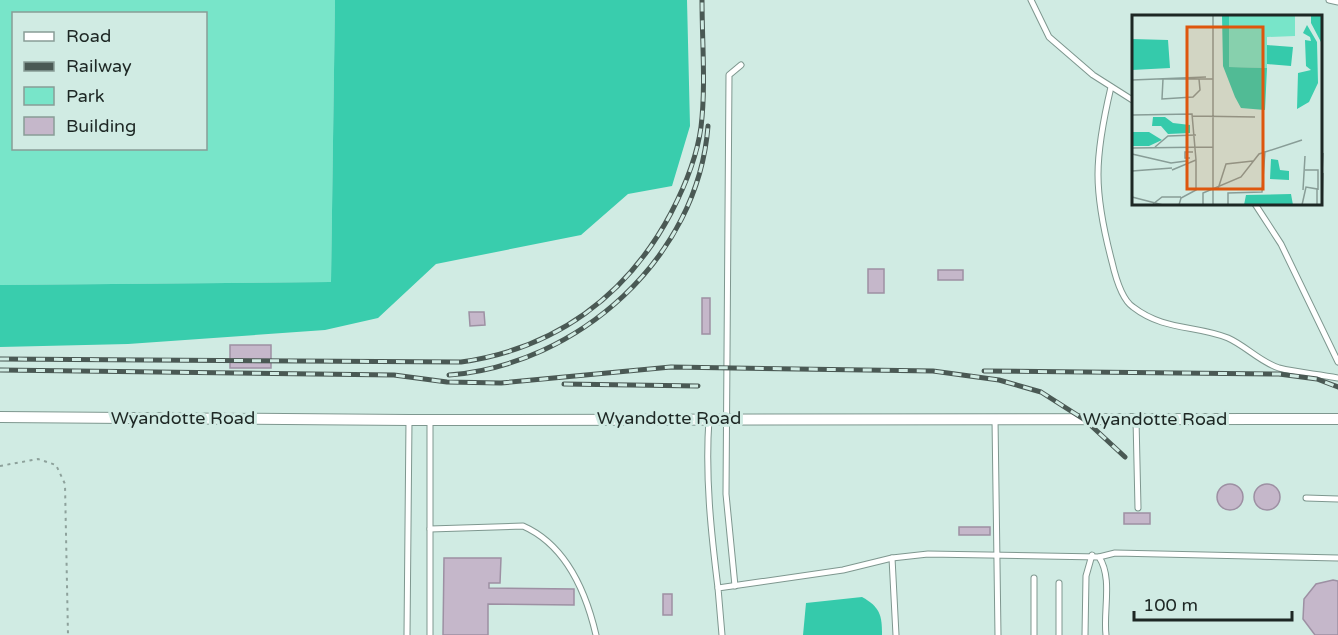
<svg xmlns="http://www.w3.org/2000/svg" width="1338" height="635" font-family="'Varela Round',sans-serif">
<rect width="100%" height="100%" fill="#d0ebe3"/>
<path fill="#78e5c9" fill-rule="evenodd" d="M0,0H335L331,282L0,285ZM14,14H206V148H14Z"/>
<path fill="#39cdad" d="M335,0H687L690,126L672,186L628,194L581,235L436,264L378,318L325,330L128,344L0,347V285L331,282Z"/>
<path fill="#35caab" d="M862,597C880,607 882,615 882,635H803L806,603Z"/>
<g fill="#c5b7ca" stroke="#9d90a3" stroke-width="1.5">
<rect x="868" y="269" width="16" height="24"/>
<rect x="938" y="270" width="25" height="10"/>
<rect x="702" y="298" width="8" height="36"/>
<path d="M469,312H484L485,325L470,326Z"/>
<rect x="230" y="345" width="41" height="23"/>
<circle cx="1267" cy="497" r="13"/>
<circle cx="1230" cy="497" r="13"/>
<rect x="1124" y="513" width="26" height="11"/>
<rect x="959" y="527" width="31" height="8"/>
<path d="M444,558H501L500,583H489V588L574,589V605L488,604V635H443Z"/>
<path d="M1333,580L1338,581V635H1315L1303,619L1304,599L1316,584Z"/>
<rect x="663" y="594" width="9" height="21"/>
</g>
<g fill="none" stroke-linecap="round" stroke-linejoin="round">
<defs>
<g id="lane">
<path d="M1031,0L1049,37L1093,75L1134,101"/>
<path d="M1329,0L1338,2"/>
<path d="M1111,87C1094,159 1093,190 1112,262C1115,275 1121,299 1133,307C1164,331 1196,325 1228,338C1246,346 1260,362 1279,368C1298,373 1319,374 1338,378"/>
<path d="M1255,204L1281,244L1338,362"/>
<path d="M430,419V635"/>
<path d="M709,419C705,476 711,532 718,588"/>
<path d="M995,419L998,635"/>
<path d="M1136,419L1138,508"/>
<path d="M1306,498L1338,499"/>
<path d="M430,529L523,526C566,545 586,592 596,635"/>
<path d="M1099,557L1115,553L1338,558"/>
<path d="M892,558L896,635"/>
<path d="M1034,578V635"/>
<path d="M1059,583V635"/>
<path d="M735,586L726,494L729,75L741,65"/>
<path d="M407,635L409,420"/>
<path d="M722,635L718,588L843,570L892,558L928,554L1099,557C1113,578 1103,611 1106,635"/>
<path d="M1085,635L1086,576L1092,555"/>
</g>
<path id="street" d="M0,417L409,420L1338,419"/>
</defs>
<use href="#lane" stroke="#7e978f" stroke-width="7"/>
<use href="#street" stroke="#7e978f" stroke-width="12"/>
<path stroke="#8da19b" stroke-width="2" stroke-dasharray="3 4.5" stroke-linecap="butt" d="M0,466L38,459L56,465L65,484L68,635"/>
<use href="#lane" stroke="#fff" stroke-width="5"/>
<use href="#street" stroke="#fff" stroke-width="10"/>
<defs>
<g id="rail">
<path d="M0,359L461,362C555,349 627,296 671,213C685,186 697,157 701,127C706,86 702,42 702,0"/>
<path d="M0,370L394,375L447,382L501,383L671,367L933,371L999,380L1041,392L1085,420L1125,457"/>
<path d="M984,371L1279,374L1317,379L1338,387"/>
<path d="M449,375C578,365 698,258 708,126"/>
<path d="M564,384L698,386"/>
</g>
</defs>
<use href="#rail" stroke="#4a5954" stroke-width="5"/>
<use href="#rail" stroke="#d0ebe3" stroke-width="3" stroke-dasharray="9" stroke-linecap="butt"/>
</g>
<g text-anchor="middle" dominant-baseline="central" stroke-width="6" stroke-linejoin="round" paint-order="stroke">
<g font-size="18" fill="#1d2724" stroke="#d0ebe3">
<text x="183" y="418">Wyandotte Road</text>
<text x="669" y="418">Wyandotte Road</text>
<text x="1155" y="419">Wyandotte Road</text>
</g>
</g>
<g transform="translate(1132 15)">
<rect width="190" height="190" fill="#d0ebe3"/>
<path d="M97,0H163V21L135,22V53L97,52Z" fill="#78e5c9"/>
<path d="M90,0H97V52L135,53L133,95L109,93L103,82L91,51ZM179,0H190V78L189,27L179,8ZM175,10L185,27L186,68L177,87L165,94L166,58L179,55L174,51L173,25L179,26L178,22L171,18Z" fill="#39cdad"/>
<path d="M0,24L36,25L38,53L0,55ZM135,30L161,32L159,51L135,49ZM33,102L41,108L58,110V118L36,119L29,111H20L21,102ZM0,117H17L30,125L17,131H0ZM139,144L146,145L148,155L157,156V165L138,164ZM159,179L161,190H112L114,180Z" fill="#35caab"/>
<path fill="none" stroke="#889d97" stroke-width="1.5" d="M67,64L68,75L61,82L30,84L31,64H81M0,65L74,62M0,100L60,99L64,145L40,155M60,101L123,102M23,132L36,121L64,120M0,133L81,132M0,139L39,148L54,146M58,143H53V137H61M173,155H186V175M0,156L40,153M190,158L191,138M86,174L94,149L121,146M171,175L173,141M0,182L31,190M21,189L30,182H49M47,190L49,183L64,175V145M71,190V178L109,162L127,139L170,125M81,190V0M96,190V178L130,177L133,136M170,190L174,172L185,174V190M190,190L191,158"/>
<path fill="#de560d" fill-opacity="0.15" stroke="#de560d" stroke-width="3" d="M55,12H131V174H55Z"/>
<rect width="190" height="190" fill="none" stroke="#1d2724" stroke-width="3"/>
</g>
<rect x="12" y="12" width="195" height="138" fill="#d0ebe3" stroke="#889d97" stroke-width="1.5"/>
<rect x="24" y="32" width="30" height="9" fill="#ffffff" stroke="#889d97" stroke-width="1.5"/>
<text x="66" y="42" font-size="18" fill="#1d2724">Road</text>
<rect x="24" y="62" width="30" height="9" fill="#4a5954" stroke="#889d97" stroke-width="1.5"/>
<text x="66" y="72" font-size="18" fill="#1d2724">Railway</text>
<rect x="24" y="87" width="30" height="18" fill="#78e5c9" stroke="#889d97" stroke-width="1.5"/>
<text x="66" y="102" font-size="18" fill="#1d2724">Park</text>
<rect x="24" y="117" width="30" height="18" fill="#c5b7ca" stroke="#889d97" stroke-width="1.5"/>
<text x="66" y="132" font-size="18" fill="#1d2724">Building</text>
<path d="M1134 611v9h158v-9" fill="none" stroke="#1d2724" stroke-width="3"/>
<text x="1143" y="611" font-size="18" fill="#1d2724" stroke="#d0ebe3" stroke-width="4.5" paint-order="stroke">100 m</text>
</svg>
